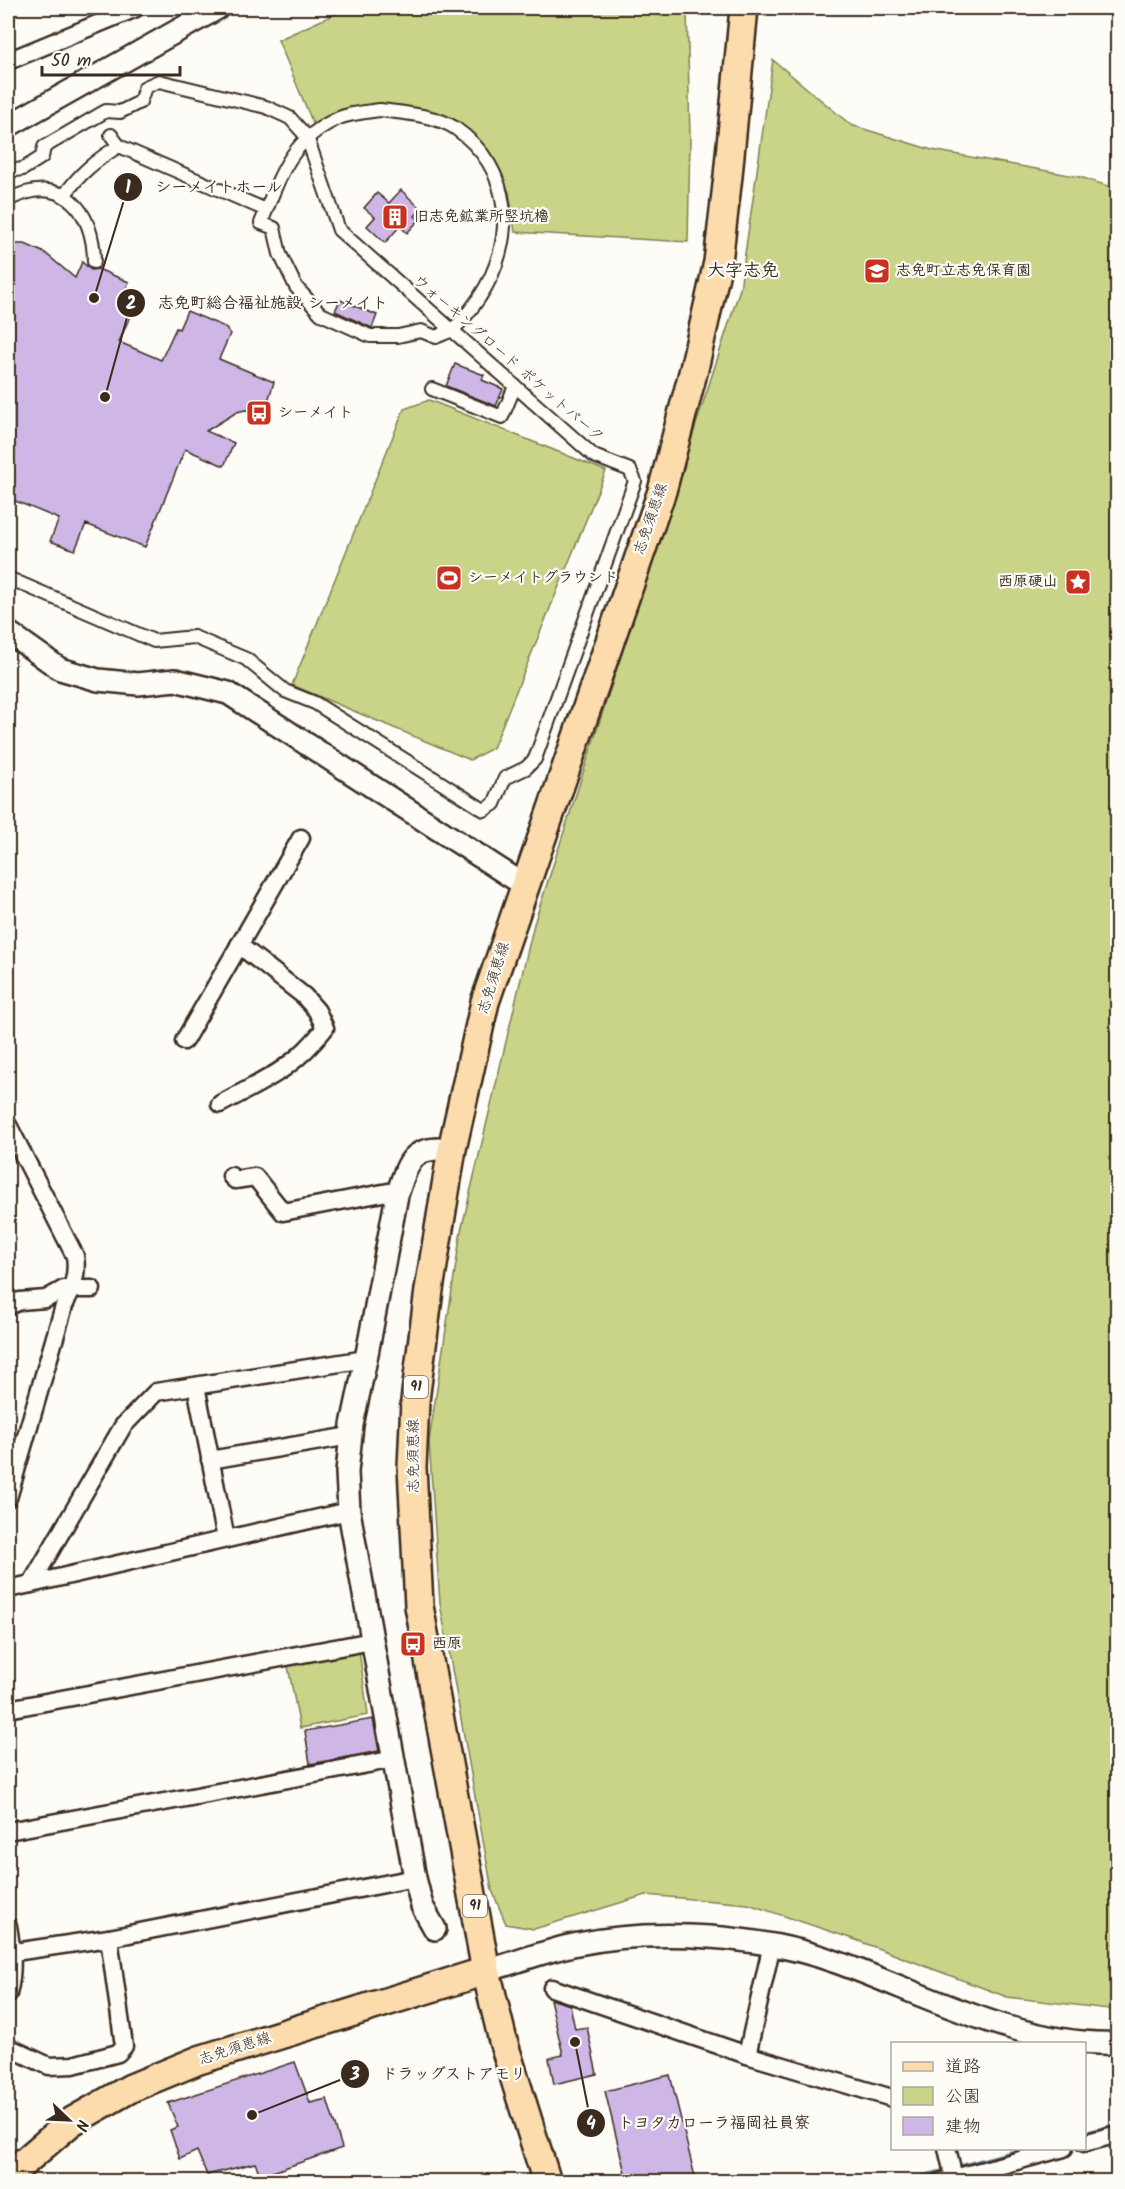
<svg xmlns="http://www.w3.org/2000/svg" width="1125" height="2189" font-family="Kalam,'Klee One',sans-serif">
<rect width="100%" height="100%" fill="#fdfcf7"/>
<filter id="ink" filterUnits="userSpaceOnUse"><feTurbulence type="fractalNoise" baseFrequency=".0167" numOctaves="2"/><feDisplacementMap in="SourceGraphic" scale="12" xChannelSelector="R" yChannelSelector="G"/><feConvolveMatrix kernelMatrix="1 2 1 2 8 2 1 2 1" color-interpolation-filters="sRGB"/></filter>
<g filter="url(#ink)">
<g fill="#c9d488" stroke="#827f53" stroke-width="1.5">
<path d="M348,8H687L690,138L688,242L515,232L509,192L492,157L456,124L416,109L314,126L278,40Z"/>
<path d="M773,60L851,125L932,150L1080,177L1117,189V2010L1007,1997L856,1940L748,1904L646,1895L534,1929L506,1924L492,1890L440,1603L429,1441L461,1231L534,924L740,289Z"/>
<path d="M429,400L606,471L493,748L470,760L292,685L404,409Z"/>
<path d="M359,1650L368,1715L300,1728L287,1661Z"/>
</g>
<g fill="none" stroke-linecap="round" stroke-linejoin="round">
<g stroke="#728fa1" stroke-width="5">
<path d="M1084,2134L1118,2125"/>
<path d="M904,2182L1029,2148"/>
</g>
</g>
<g fill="#ceb7e6" stroke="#3b2a1e" stroke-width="1.5">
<path d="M401,190L421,209L415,216L419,220L407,233L400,226L385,243L367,226L375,217L364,208L377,193L389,203Z"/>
<path d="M8,244H25L45,253L75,278L82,262L91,270L98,269L129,282L123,295L137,300L119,342L161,360L176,328L179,329L187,311L225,327L230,334L219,359L274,382L269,398L268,411L245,410L237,412L206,431L234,443L224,466L185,449L145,547L86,524L75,550L50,541L59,519L8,498Z"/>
<path d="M340,300L377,315L372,328L335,311Z"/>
<path d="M455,364L484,375L482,380L503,389L496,406L446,386Z"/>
<path d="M373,1719L379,1751L310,1764L305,1731Z"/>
<path d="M550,1999L570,2005L575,2029L587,2027L597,2074L554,2084L549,2058L563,2055Z"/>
<path d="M295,2062L310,2103L327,2099L342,2148L261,2176L255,2163L207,2175L197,2151L180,2159L170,2130L178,2127L168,2103Z"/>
<path d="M670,2075L696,2181H627L605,2091Z"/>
</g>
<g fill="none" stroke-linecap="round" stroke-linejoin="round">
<defs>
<g id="pedestrian">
<path d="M380,110C403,113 435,115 455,128C514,169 517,241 479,298C472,308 462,322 453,329C448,333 441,334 436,337L421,331L398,336H370L321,314L296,287L280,254L274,228L261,223C280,177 289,140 339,118C351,113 367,112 380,110Z"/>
<path d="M111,135L119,146L266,210"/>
<path d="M8,171L23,169L42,157L44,147L99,115L106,111L120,112L140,102L145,87L159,81L266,107L290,118L307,137L339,230L594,456L630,470L635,481L535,759L526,768L505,778L494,804L484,810L315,703L285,691L246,659L194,637L154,641L8,578"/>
<path d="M64,196C79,174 96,160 119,146"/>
<path d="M8,200C61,172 94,209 94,262"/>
<path d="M432,389L502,417L515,386"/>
</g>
<g id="minor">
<path d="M8,61L136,8"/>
<path d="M184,1041L301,838"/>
<path d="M220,1104C263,1081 294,1069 325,1028L317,1011L304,996L239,945"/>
<path d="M8,1125L75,1256C78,1276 72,1289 64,1306L8,1498"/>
<path d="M231,1176L235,1180L255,1177L283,1212L388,1192L397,1195"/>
<path d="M8,1306L20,1301L46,1299L64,1289H92"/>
<path d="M196,1386L226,1539"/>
<path d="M210,1460L350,1436"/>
<path d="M31,1584L349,1511"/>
<path d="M8,1589L31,1584L123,1426L156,1392L366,1359"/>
<path d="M8,1709L372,1641"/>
<path d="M8,1831L395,1759"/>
<path d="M8,1926C12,1949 14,1971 8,1994"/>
<path d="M8,1953L109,1938L415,1878"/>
<path d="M552,1988L747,2055L892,2098"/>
<path d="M8,2047L49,2066L73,2065L118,2053L124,2046L109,1938"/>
<path d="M747,2055L772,1944"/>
<path d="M1084,2143L1118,2134"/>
<path d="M947,2148L954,2178"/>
<path d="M940,2182L1064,2148"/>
</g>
<g id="tertiary">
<path d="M8,126L218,8"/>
<path d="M8,632L60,669L98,680L138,684L175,680L228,693L524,885"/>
<path d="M435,1929L422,1906L415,1878L349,1511L347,1472L352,1425L366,1359L397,1195C409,1159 411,1147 452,1149"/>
<path d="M486,1971C517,1962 547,1950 578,1944C657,1928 763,1935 839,1963C927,1995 1023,2047 1118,2043"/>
</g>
<g id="primary">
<path d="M8,2176L71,2122L131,2088L199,2060L486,1971"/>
<path d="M547,2182L503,2041L486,1971L419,1606L412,1467L415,1401L429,1290L452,1149L485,1002L662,491L694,369L718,262L728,176L744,8"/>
</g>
</defs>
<use href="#pedestrian" stroke="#3b2a1e" stroke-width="16"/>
<use href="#minor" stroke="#3b2a1e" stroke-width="21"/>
<use href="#tertiary" stroke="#3b2a1e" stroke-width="26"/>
<use href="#primary" stroke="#3b2a1e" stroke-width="32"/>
<use href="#pedestrian" stroke="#fdfcf7" stroke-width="12"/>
<use href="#minor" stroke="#fdfcf7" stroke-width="16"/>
<use href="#tertiary" stroke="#fdfcf7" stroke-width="21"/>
<use href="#primary" stroke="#fcdcac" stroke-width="27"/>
</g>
</g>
<defs>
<symbol id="building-square" viewBox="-11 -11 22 22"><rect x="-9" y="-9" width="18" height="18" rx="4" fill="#c8321e" stroke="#fdfcf7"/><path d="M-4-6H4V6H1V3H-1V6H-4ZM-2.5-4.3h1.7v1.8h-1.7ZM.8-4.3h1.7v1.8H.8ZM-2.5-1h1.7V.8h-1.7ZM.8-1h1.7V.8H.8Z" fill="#fff"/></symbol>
<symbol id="school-square" viewBox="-11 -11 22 22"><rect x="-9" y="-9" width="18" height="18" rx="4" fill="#c8321e" stroke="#fdfcf7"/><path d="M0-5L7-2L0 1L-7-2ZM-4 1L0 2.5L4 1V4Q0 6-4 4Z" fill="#fff"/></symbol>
<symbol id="bus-square" viewBox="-11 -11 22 22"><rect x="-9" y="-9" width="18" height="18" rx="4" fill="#c8321e" stroke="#fdfcf7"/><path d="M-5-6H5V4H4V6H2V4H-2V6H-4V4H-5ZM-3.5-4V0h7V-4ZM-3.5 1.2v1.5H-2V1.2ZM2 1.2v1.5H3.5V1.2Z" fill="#fff"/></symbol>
<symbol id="stadium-square" viewBox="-11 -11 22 22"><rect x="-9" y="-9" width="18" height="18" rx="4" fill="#c8321e" stroke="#fdfcf7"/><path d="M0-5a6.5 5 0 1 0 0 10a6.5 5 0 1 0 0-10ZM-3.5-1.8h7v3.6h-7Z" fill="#fff"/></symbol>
<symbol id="sight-square" viewBox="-11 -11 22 22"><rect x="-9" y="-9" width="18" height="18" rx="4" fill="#c8321e" stroke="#fdfcf7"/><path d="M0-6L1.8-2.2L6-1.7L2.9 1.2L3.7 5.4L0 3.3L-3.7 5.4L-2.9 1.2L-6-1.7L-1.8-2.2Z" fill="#fff"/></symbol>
</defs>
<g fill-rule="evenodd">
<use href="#building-square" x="380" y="202" width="30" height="30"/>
<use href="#school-square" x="862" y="256" width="30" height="30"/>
<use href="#bus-square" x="244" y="398" width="30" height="30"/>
<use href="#stadium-square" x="434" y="563" width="30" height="30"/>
<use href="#sight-square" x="1063" y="567" width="30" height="30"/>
<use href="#bus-square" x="398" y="1629" width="30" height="30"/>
</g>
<g text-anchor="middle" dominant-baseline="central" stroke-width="4.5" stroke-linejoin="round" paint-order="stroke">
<g fill="#fdfcf7" stroke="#75695f" stroke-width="1.5">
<rect x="404" y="1376" width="24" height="22" rx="4.5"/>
<rect x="463" y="1895" width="24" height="22" rx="4.5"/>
</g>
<g font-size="14" font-weight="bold" fill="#3b2a1e">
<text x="416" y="1387">91</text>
<text x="475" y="1906">91</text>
</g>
<g font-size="15" font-weight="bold" fill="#3b2a1e" stroke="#fdfcf7" text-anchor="start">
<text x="414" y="217">旧志免鉱業所竪坑櫓</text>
<text x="896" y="271">志免町立志免保育園</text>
<text x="278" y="413">シーメイト</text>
<text x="468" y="578">シーメイトグラウンド</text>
<text x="1058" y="582" text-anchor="end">西原硬山</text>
<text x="432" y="1644">西原</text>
</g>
<g font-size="15" fill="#3b2a1e" stroke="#fdfcf7">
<text transform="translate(508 359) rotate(41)">ウォーキングロード ポケットパーク</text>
<text transform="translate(651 519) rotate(-71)">志免須恵線</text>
<text transform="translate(494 978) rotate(-73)">志免須恵線</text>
<text transform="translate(414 1456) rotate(-90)">志免須恵線</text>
<text transform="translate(235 2049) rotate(-18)">志免須恵線</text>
</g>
<g font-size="18" font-weight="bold" fill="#3b2a1e" stroke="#fdfcf7">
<text x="743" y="271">大字志免</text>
</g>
</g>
<path fill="none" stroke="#3b2a1e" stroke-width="2" d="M94 298L128 187M105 397L131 303M252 2115L355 2074M575 2042L591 2123"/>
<g fill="#3b2a1e" stroke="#fdfcf7" stroke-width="2">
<circle cx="94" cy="298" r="6"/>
<circle cx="105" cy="397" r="6"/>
<circle cx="252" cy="2115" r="6"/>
<circle cx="575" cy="2042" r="6"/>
<circle cx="128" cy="187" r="15"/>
<circle cx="131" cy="303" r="15"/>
<circle cx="355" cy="2074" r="15"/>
<circle cx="591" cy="2123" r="15"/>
</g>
<g font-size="18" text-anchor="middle" font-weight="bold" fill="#fff">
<text x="128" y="193">1</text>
<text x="131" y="309">2</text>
<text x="355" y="2080">3</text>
<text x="591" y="2129">4</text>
</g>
<g font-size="16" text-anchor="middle" font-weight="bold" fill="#3b2a1e" stroke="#fdfcf7" stroke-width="4.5" stroke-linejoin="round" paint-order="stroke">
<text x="219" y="192">シーメイトホール</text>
<text x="273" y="308">志免町総合福祉施設 シーメイト</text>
<text x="454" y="2079">ドラッグストアモリ</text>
<text x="714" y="2128">トヨタカローラ福岡社員寮</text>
</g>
<rect width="1125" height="2189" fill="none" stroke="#fdfcf7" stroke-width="30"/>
<rect x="15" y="15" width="1095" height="2159" fill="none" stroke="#3b2a1e" stroke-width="2" filter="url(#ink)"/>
<rect x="891" y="2042" width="195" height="108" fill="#fdfcf7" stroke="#afa8a0" stroke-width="1.5"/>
<rect x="903" y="2062" width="30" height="9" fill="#fcdcac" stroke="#afa8a0" stroke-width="1.5"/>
<text x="945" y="2072" font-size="18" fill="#3b2a1e">道路</text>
<rect x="903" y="2087" width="30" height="18" fill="#c9d488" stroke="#afa8a0" stroke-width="1.5"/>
<text x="945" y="2102" font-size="18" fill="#3b2a1e">公園</text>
<rect x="903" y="2117" width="30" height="18" fill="#ceb7e6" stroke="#afa8a0" stroke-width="1.5"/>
<text x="945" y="2132" font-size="18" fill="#3b2a1e">建物</text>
<g transform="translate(69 2120) rotate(113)" stroke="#fdfcf7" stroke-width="4.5" paint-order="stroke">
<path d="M0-4.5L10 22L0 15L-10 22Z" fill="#3b2a1e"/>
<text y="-9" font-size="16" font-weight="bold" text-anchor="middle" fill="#3b2a1e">N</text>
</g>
<path d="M42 66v9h138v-9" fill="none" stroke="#3b2a1e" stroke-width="3"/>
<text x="51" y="66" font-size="18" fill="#3b2a1e" stroke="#fdfcf7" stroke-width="4.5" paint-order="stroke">50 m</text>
</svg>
